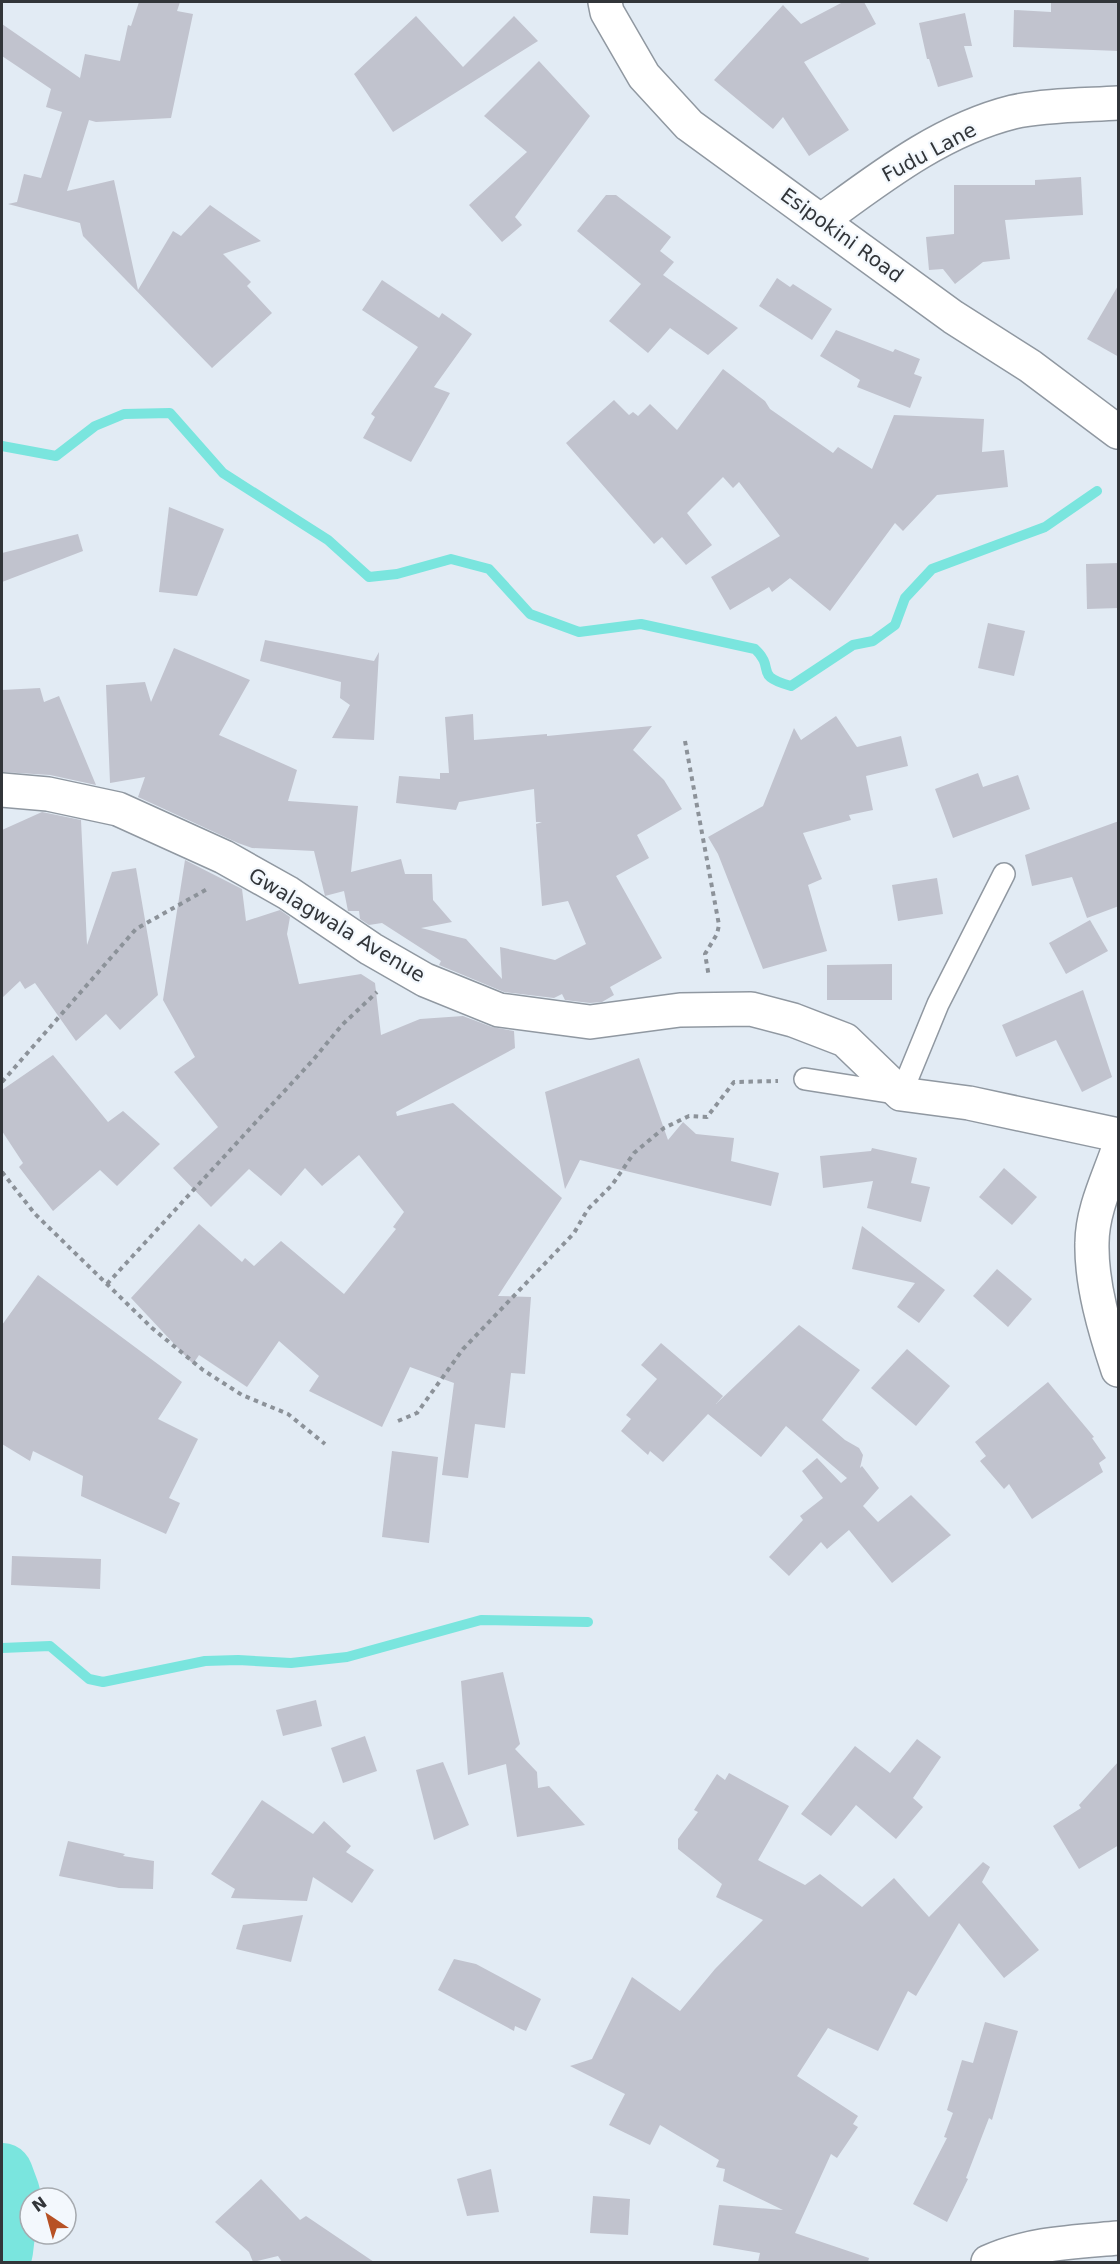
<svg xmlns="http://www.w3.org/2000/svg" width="1120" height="2264" font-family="'DejaVu Sans',sans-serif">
<rect width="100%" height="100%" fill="#e2ebf4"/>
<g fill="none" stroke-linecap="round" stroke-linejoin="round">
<g stroke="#7ae5de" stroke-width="10">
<path d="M2,446L56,456L95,426L124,414L170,413L223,473L328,540L369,577L397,574L451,559L489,569L530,614L579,632L641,624L755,649C777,670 752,675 791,686L853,645L873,641L895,625L905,598L932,569L1045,527L1097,491"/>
<path d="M2,1648L50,1646L89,1679L103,1682L205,1661L238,1660L291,1663L347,1657L481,1620L588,1622"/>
</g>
<path stroke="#7ae5de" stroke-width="62" d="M2,2174L9,2193L2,2251"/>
</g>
<g fill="#c1c3ce">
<path d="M139,2H180L177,11L193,14L171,118L96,122L89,120L67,191L114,180L138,290L173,231L181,236L210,205L261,241L223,254L251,282L247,286L272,313L212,368L83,236L80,223L8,204L17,202L24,174L41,178L62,112L46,107L51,89L2,56V24L80,78L85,54L120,61L128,25L131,26Z"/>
<path d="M843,2H864L876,24L804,62L849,130L809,156L783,117L773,129L714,80L783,5L801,24Z"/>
<path d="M1051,2H1119V51L1013,47L1014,10L1051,12Z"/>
<path d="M965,13L972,46H964L973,77L938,87L929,59H927L919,23Z"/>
<path d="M416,16L463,67L514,16L538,41L393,132L354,74Z"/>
<path d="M539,61L590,116L515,217L522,225L502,242L469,205L527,152L484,116Z"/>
<path d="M1081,177L1083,215L1005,220L1010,259L983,262L955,284L943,269L929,270L926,237L954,234V185H1035V180Z"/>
<path d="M606,195H616L671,237L660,251L674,262L663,275L738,328L708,355L670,328L648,353L609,321L641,284L577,231Z"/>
<path d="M777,278L790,287L793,284L832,309L812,340L759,306Z"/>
<path d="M382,280L439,318L442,313L472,334L434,387L450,393L411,462L363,438L375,417L371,414L418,347L362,310Z"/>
<path d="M1119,284V357L1087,339Z"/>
<path d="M836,330L893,352L895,349L920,359L914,374L922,377L910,408L857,387L860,380L820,356Z"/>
<path d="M723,369L765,401L770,409L833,453L838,447L872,469L894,415L984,419L982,452L1004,450L1008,487L937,495L903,531L895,523L830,611L790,578L772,592L769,587L730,610L711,577L780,536L739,482L733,488L723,477L687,513L712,545L686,565L662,537L654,544L566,443L614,400L629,415L633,412L638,416L650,404L677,430Z"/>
<path d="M169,507L224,529L197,596L159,592Z"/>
<path d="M78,534L83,551L2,582V553Z"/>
<path d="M1119,563V608L1087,609L1086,564Z"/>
<path d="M988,623L1025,631L1014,676L978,668Z"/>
<path d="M265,640L374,661L379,652L374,740L332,738L350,705L340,698L341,682L260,661Z"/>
<path d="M174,648L250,680L219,735L297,770L288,801L358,806L351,872L401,859L405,874H432L433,900L452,922L421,928L466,939L502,979L500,947L555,960L586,944L568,901L542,906L536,824L542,822H536L534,789L459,802L456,810L396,803L399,776L440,779V773H449L445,717L473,714L474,740L547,734V736L652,726L633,750L664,780L682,809L637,835L649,858L616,876L662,958L610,987L614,995L602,1002L590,1003L565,1000L562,994L554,998L504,992L439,965L441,961L382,923L369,925L360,919L359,911H348L344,891L325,896L314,851L252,848L238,843L138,797L145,777L110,783L106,685L145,682L151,702Z"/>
<path d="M40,688L44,702L59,696L96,785L50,775L2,772V690Z"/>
<path d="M836,716L857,747L901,736L908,766L866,776L873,810L849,815L851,820L803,833L822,879L808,885L827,951L763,969L718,854L708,837L763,806L794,728L801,740Z"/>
<path d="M978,773L983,787L1018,775L1030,809L953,838L935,789Z"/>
<path d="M42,812L81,820L87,945L112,872L136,868L158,995L120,1030L106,1014L76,1041L35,983L25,989L20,981L2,998V830Z"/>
<path d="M1119,821V906L1087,918L1072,877L1032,886L1025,855Z"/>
<path d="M185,860L242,889L246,921L280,910L290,917L287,934L299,984L361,974L375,983L381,1035L420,1019L463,1016L492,1027L514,1031L515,1048L396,1112L397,1116L453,1103L562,1198L498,1296L531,1297L525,1374L511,1373L505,1428L475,1424L468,1478L442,1475L454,1383L410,1367L382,1427L309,1391L319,1376L279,1341L247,1387L199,1355L193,1364L131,1298L199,1224L242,1262L245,1258L254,1266L281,1241L344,1294L396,1229L393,1227L404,1212L359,1155L322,1186L305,1168L281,1196L249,1169L211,1207L173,1168L218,1127L174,1072L195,1057L163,1000Z"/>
<path d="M937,878L943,914L898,921L892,885Z"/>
<path d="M1090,920L1108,951L1066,974L1049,943Z"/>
<path d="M892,964V1000H827V965Z"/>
<path d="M1083,990L1112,1077L1082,1092L1056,1040L1016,1057L1002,1025Z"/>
<path d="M53,1055L108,1122L123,1111L160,1144L117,1186L100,1170L53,1211L19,1167L23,1163L2,1131V1090Z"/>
<path d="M639,1058L668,1140L683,1122L696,1134L734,1138L731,1161L779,1173L771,1206L580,1160L565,1189L545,1092Z"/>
<path d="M872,1148L917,1158L911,1183L930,1187L921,1222L867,1208L873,1181L823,1188L820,1156L871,1151Z"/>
<path d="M1004,1168L1037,1197L1012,1225L979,1197Z"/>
<path d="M862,1226L945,1290L919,1323L897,1307L915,1283L852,1269Z"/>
<path d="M997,1269L1032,1299L1008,1327L973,1296Z"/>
<path d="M38,1275L182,1382L158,1419L198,1439L169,1498L180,1503L166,1534L81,1496L83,1476L33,1451L30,1461L2,1444V1325Z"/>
<path d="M799,1325L860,1370L822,1420L845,1440L859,1448L863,1455L860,1468L862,1466L879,1488L863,1506L878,1522L911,1495L951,1535L892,1583L849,1530L827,1549L821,1542L789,1576L769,1557L803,1520L800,1516L823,1498L802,1471L817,1458L841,1483L847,1478L786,1426L761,1457L708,1414L663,1462L650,1451L648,1455L621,1431L631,1419L626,1415L657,1379L641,1365L661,1343L723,1396L716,1404Z"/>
<path d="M907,1349L950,1386L916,1426L871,1388Z"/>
<path d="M1048,1382L1094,1437L1092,1438L1106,1458L1099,1463L1103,1472L1032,1519L1009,1484L1004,1489L980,1461L986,1456L975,1442Z"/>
<path d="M392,1451L438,1457L429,1543L382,1537Z"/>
<path d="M12,1556L101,1559L100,1589L11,1585Z"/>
<path d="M503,1672L520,1744L515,1749L537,1772L538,1788L549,1786L585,1825L517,1837L506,1764L468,1775L461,1681Z"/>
<path d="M316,1700L322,1726L283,1736L276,1710Z"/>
<path d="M365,1736L377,1771L343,1783L331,1748Z"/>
<path d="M917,1739L941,1757L913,1798L923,1807L896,1839L856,1805L831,1836L801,1814L855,1746L890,1773Z"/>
<path d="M1119,1761V1845L1079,1869L1053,1826L1081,1808L1079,1805Z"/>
<path d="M443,1762L469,1825L434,1840L416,1770Z"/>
<path d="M729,1773L789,1806L758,1860L805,1885L820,1874L862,1907L894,1878L929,1917L983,1862L990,1867L982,1882L1039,1950L1004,1978L959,1923L916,1996L908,1991L878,2051L828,2028L797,2076L858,2116L853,2124L858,2127L837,2158L831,2154L795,2233L869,2258L868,2262H758L760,2253L713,2245L719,2205L783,2210L723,2181L725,2169L716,2167L719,2160L660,2125L650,2145L609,2125L625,2094L570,2066L592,2059L632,1977L680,2011L715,1969L763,1920L716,1897L722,1884L678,1849V1839L698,1812L694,1810L717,1774L725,1780Z"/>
<path d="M262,1800L313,1834L324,1821L351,1846L346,1852L374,1870L352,1903L313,1877L307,1901L231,1898L235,1889L211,1874Z"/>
<path d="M68,1841L125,1854L123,1856L154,1861L153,1889L119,1888L59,1876Z"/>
<path d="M303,1915L291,1962L236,1949L243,1925Z"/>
<path d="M454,1959L476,1964L541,1999L526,2031L515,2026L514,2031L438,1990Z"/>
<path d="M985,2022L1018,2031L992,2120L989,2118L966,2178L968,2179L947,2222L913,2204L947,2138L944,2137L953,2113L947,2110L962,2060L973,2063Z"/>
<path d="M491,2169L499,2212L467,2216L457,2179Z"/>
<path d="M261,2179L300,2220L306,2216L374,2262H282L278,2256L253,2262L249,2252L215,2222Z"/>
<path d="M593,2196L630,2199L628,2235L590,2233Z"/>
</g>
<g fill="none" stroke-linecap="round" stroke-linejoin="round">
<defs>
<path id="lane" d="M805,1079L901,1094L938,1004L1004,874"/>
<g id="street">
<path d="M605,2L607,12L644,76L689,125L953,317L1030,366L1118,432"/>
<path d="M822,220C881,177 941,130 1013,112C1043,105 1087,105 1118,103"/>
<path d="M1118,1150C1108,1179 1092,1211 1092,1243C1091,1284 1105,1331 1118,1370"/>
<path d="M988,2262C1030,2243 1074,2242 1118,2238"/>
</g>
<path id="secondary" d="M2,790L48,794L118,809L224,857L288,893L371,949L425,980L499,1010L590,1022L680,1010L751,1009L793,1020L845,1040L901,1094L969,1103L1118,1135"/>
</defs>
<use href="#lane" stroke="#9098a1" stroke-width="24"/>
<use href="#street" stroke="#9098a1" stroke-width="36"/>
<use href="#secondary" stroke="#9098a1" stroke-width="36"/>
<g stroke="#8c9299" stroke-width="4" stroke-dasharray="4.5 4.5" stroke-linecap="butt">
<path d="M685,741L719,925L717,934L705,954L709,977"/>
<path d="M2,1082L136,929L209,888"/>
<path d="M2,1172L35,1214L152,1328L203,1370L242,1395L288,1414L325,1444"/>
<path d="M107,1284L313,1060L342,1025L377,992"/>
<path d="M398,1421L417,1413L463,1349L574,1233L588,1209L612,1185L634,1153L664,1128L689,1116L707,1117L734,1082L778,1081"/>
</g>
<use href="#lane" stroke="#fff" stroke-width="21"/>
<use href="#street" stroke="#fff" stroke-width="33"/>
<use href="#secondary" stroke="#fff" stroke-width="33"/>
</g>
<g text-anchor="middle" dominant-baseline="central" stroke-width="4.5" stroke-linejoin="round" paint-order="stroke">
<g font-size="20" fill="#323539" stroke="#f3f8fd">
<text transform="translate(929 152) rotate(-28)">Fudu Lane</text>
<text transform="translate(842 235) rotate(36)">Esipokini Road</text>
<text transform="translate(337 925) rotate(31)">Gwalagwala Avenue</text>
</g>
</g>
<rect width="1120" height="2264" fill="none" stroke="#323539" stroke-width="6"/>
<g transform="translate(48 2216) rotate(324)"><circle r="28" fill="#f3f8fd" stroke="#a6aaaf" stroke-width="1.5"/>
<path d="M0-4.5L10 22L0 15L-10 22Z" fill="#b75124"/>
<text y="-9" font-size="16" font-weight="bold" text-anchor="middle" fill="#323539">N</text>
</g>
</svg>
